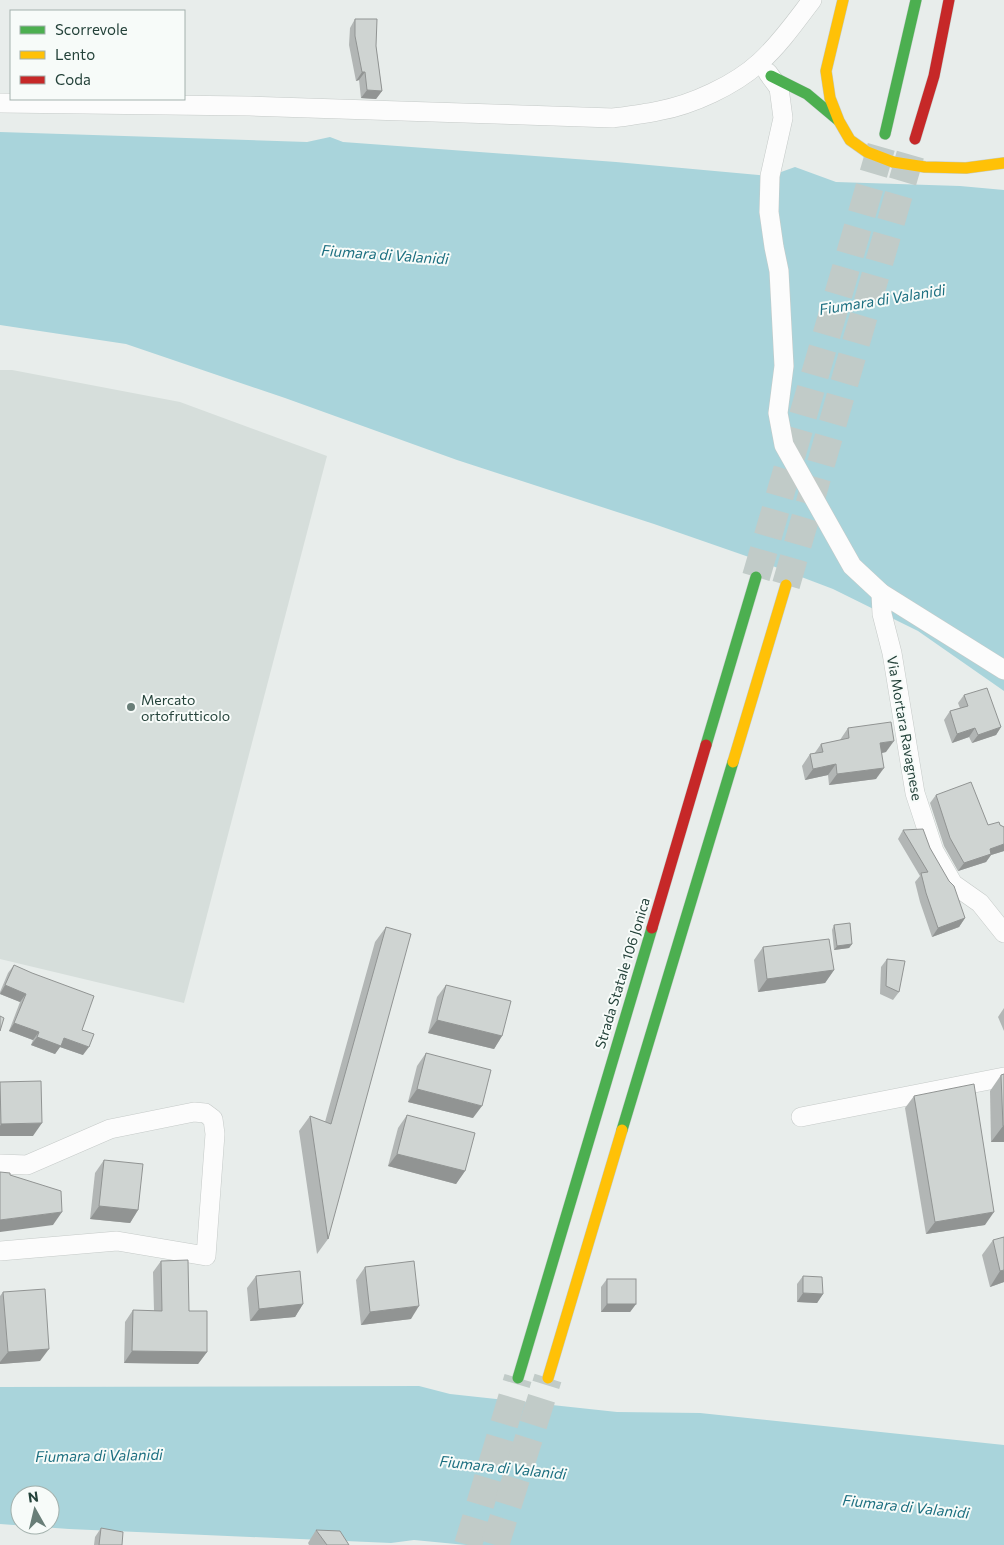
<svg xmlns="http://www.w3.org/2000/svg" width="1004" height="1545" font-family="Commissioner,sans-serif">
<rect width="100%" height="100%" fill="#e8edeb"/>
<path fill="#d6dedb" d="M0,370H12L180,402L327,456L184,1003L0,959Z"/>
<g fill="#a9d4db" fill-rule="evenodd">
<path d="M0,132L307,142L330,137L343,142L616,162L770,176L795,167L836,182L960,186L1004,190V691L918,631L833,589L746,556L654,524L457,460L285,398L126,344L0,325Z"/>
<path d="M419,1386L450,1394L617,1412L700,1413L1004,1445V1545H466L414,1540L391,1543L69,1529L0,1524V1387ZM20,1495H50V1525H20Z"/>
</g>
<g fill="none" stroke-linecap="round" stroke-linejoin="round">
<g stroke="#c1cbc8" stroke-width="28" stroke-dasharray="28 14" stroke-linecap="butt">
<path d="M756,577L885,134"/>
<path d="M786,585L914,142"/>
<path d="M468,1545L518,1378"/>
<path d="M495,1545L548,1378"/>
</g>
<defs>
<g id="street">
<path d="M768,73L779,88L783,118L770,176L769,212L774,247L779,271L784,366L778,413L784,445L852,566L881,593L1004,670"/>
<path d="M0,103L249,106L613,118C628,116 644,114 658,111C692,105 735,85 760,62C780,44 796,21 812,0"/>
<path d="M881,593L882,614L892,653L915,793L934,851L953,884L980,903L1004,933"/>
<path d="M801,1117L1004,1077"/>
<path d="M0,1164L27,1165L110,1129L194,1112L205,1113L213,1119L215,1134L206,1256L117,1241L0,1251"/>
</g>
<g id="fast">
<path d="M771,76L807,94L838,120"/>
<path d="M885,134L916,0"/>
<path d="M706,745L756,577"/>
<path d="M622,1130L733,762"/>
<path d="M518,1378L652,928"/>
</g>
<g id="slow">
<path d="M843,0L826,71L830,98L839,121L850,140L867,152L893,162L925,167L966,168L1004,163"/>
<path d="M733,762L786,585"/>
<path d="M548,1378L622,1130"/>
</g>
<g id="jam">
<path d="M915,139L934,76L949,0"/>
<path d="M652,928L706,745"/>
</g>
</defs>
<use href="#street" stroke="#c5cac8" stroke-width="20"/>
<use href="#fast" stroke="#c3ccc9" stroke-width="12"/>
<use href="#slow" stroke="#c3ccc9" stroke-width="12"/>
<use href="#jam" stroke="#c3ccc9" stroke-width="12"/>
<use href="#street" stroke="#fcfcfc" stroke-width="19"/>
<use href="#fast" stroke="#4caf50" stroke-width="11"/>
<use href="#slow" stroke="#ffc107" stroke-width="11"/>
<use href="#jam" stroke="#c62828" stroke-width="11"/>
</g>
<g fill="#b2b6b5">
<path d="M355,19L376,46L382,91L376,99L361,98L359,80L356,81L349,45L350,28Z"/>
<path d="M964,695L1001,727L996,735L972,743L969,737L952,743L944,720L950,711L960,708L958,703Z"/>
<path d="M848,728L886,752L882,753L876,779L829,785L828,775L805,780L802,766L810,754H814L821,744L840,740Z"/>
<path d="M936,795L988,825H1000L1004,827V851L991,855L986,862L958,871L944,846L930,803Z"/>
<path d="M903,830L930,848L965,918L959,927L932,937L920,902L915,882L920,876L898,839Z"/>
<path d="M834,925L852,944L849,948L834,950L832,930Z"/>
<path d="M386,927L328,1239L317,1254L299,1131L310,1116L325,1122L375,942Z"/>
<path d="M763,947L834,970L825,983L758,992L754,960Z"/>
<path d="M887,959L899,992L893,1000L880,994L881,967Z"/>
<path d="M14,965L82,1030L83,1055L60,1047L55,1054L31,1045L33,1040L9,1031L20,1002L0,994V992L8,973Z"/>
<path d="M446,985L502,1036L494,1049L428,1033L437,997Z"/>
<path d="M1004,1008V1031L998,1017Z"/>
<path d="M426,1053L473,1118L408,1102L417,1066Z"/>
<path d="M1001,1075L1004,1142H991L990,1091Z"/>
<path d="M0,1082L33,1136H0Z"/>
<path d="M914,1096L985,1225L926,1234L905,1108Z"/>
<path d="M407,1115L465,1171L456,1184L388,1166L398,1128Z"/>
<path d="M104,1160L138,1210L130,1223L90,1219L95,1173Z"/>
<path d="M993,1240L1004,1282L990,1287L982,1255Z"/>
<path d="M161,1261L189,1311L207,1352L198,1364L124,1363L125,1322L133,1310L154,1311L153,1272Z"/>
<path d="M365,1267L411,1319L361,1325L356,1280Z"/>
<path d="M256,1276L303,1304L295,1317L250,1321L247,1288Z"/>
<path d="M803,1276L823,1294L817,1303L797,1302V1284Z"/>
<path d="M607,1279L636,1304L630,1312H601V1287Z"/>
<path d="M3,1292L40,1361L0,1364V1296Z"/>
<path d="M101,1528L122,1545H94L95,1537Z"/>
<path d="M316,1530L349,1545H309L308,1543Z"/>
</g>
<g fill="#919493">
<path d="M362,72H365L359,80L356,81Z"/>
<path d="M367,90L382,91L376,99L361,98Z"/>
<path d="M1001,727L996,735L972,743L978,735Z"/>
<path d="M975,728L969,737L952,743L957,734Z"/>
<path d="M894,741L886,752L872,755L880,743Z"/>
<path d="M836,764L828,775L805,780L813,769Z"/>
<path d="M884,768L876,779L829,785L837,774Z"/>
<path d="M1004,844V851L991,855L986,862L958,871L964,863L990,849Z"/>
<path d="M965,918L959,927L932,937L938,928Z"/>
<path d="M852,944L849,948L834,950L837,946Z"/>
<path d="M834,970L825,983L758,992L767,979Z"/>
<path d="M5,985L26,994L20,1002L0,994Z"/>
<path d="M437,1020L502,1036L494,1049L428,1033Z"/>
<path d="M14,1023L39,1032L33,1040L9,1031Z"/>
<path d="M37,1037L64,1038L89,1047L83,1055L60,1047L55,1054L31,1045Z"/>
<path d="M417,1089L482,1106L473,1118L408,1102Z"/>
<path d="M42,1123L33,1136H0V1126L1,1124Z"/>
<path d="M1003,1126H1004V1142H991Z"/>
<path d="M397,1154L465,1171L456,1184L388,1166Z"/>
<path d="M99,1206L138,1210L130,1223L90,1219Z"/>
<path d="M62,1212L53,1225L0,1232V1220Z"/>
<path d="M994,1212L985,1225L926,1234L935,1222Z"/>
<path d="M1004,1270V1282L990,1287L1000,1271Z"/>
<path d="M803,1293L823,1294L817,1303L797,1302Z"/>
<path d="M303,1304L295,1317L250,1321L259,1309Z"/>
<path d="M607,1304H636L630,1312H601Z"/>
<path d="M419,1306L411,1319L361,1325L370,1312Z"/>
<path d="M49,1349L40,1361L0,1364V1362L8,1352Z"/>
<path d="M132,1351L207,1352L198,1364L124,1363Z"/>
</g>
<g fill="#cfd4d2" stroke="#919493">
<path d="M355,19H377L376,46L382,91L367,90L365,72H362L355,36Z"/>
<path d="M987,688L1001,727L978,735L975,728L957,734L950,711L968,706L964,695Z"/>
<path d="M891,722L894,741L880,743L884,768L837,774L836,764L813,769L810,754L823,752L821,744L849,738L848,728Z"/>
<path d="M971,782L988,825L999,822L1000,825L1004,827V844L990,849L991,854L964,863L950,838L936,795Z"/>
<path d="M923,829L930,848L949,881L954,886L965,918L938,928L926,893L921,873L928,872L903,830Z"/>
<path d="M850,923L852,944L837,946L834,925Z"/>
<path d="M386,927L411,934L328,1239L310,1116L331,1124Z"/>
<path d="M829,939L834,970L767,979L763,947Z"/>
<path d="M887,959L905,961L899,992L886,986Z"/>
<path d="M14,965L32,973L94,996L82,1030L94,1034L89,1047L64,1038L61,1046L37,1037L39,1032L14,1023L26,994L5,985Z"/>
<path d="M446,985L511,1001L502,1036L437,1020Z"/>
<path d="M0,1016L4,1018L0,1031Z"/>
<path d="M426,1053L491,1070L482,1106L417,1089Z"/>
<path d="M1004,1074V1126H1003L1001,1075Z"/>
<path d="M41,1081L42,1123L1,1124L0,1082Z"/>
<path d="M974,1084L994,1212L935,1222L914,1096Z"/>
<path d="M407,1115L475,1133L465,1171L397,1154Z"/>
<path d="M104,1160L143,1164L138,1210L99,1206Z"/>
<path d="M0,1172L10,1173V1175L61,1191L62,1212L0,1220Z"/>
<path d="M1004,1237V1270L1000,1271L993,1240Z"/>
<path d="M188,1260L189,1311H207V1352L132,1351L133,1310L162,1311L161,1261Z"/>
<path d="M414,1261L419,1306L370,1312L365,1267Z"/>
<path d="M300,1271L303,1304L259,1309L256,1276Z"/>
<path d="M803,1276L822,1277L823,1294L803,1293Z"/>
<rect x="607" y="1279" width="29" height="25"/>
<path d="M45,1289L49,1349L8,1352L3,1292Z"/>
<path d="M101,1528L123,1532L122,1545H99Z"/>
<path d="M316,1530L340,1531L349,1545H327Z"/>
</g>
<circle fill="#697e78" stroke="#f7fbf9" stroke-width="2" cx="131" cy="707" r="5"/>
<g text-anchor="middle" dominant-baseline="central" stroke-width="4" stroke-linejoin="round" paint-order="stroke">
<g font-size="14" fill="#24423a" stroke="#f7fbf9" text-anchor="start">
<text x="141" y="699">Mercato<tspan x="141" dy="16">ortofrutticolo</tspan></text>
</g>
<g font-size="14" fill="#24423a" stroke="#f7fbf9">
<text transform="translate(905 728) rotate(80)">Via Mortara Ravagnese</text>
<text transform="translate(622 973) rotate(-73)">Strada Statale 106 Jonica</text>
</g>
<g font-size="15" font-style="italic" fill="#1c6f80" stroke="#f7fbf9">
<text transform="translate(385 254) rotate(4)">Fiumara di Valanidi</text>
<text transform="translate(882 299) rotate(-9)">Fiumara di Valanidi</text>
<text transform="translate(99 1455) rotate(-1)">Fiumara di Valanidi</text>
<text transform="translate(503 1467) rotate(6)">Fiumara di Valanidi</text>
<text transform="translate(906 1506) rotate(6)">Fiumara di Valanidi</text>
</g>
</g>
<rect x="10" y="10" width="175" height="90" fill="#f7fbf9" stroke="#a3b1ad"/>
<rect x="20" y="26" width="25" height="8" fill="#4caf50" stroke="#a3b1ad"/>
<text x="55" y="35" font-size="15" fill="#24423a">Scorrevole</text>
<rect x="20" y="51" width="25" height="8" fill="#ffc107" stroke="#a3b1ad"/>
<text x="55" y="60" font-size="15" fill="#24423a">Lento</text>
<rect x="20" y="76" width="25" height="8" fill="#c62828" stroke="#a3b1ad"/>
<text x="55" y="85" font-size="15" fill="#24423a">Coda</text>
<g transform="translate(35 1510) rotate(352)"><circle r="24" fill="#f7fbf9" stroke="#a3b1ad"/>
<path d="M0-4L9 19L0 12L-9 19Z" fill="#697e78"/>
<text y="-8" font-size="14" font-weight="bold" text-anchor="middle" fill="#24423a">N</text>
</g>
</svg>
